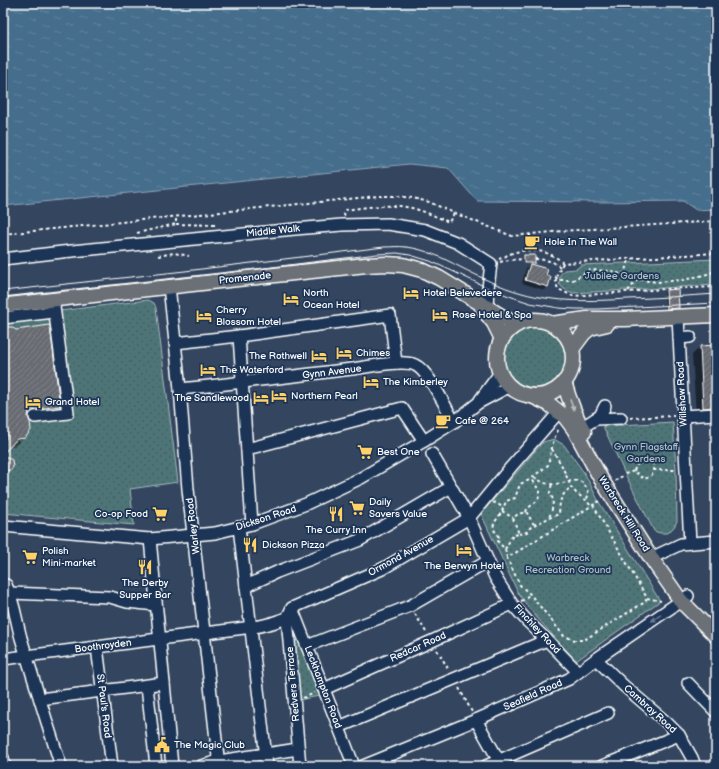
<svg xmlns="http://www.w3.org/2000/svg" width="719" height="769" font-family="'Balsamiq Sans',sans-serif">
<defs>
<pattern id="green-dots" width="8" height="8" patternUnits="userSpaceOnUse"><rect width="8" height="8" fill="#4e7578"/><path d="M2 2h.1M6 6h.1" fill="none" stroke="#4d5c5e" stroke-width="1.8" stroke-linecap="round"/></pattern>
<pattern id="water-ripples" width="26" height="14" patternUnits="userSpaceOnUse"><rect width="26" height="14" fill="#456d8c"/><path d="M2 4q2-2 4 0t4 0M15 11q2-2 4 0t4 0" fill="none" stroke="#61839d"/></pattern>
<pattern id="building-hatch" width="6" height="6" patternUnits="userSpaceOnUse"><rect width="6" height="6" fill="#686c72"/><path d="M-1 1l2-2M0 6l6-6M5 7l2-2" fill="none" stroke="#7f8287"/></pattern>
</defs>
<rect width="100%" height="100%" fill="#34465f"/>
<filter id="ink" filterUnits="userSpaceOnUse"><feTurbulence type="fractalNoise" baseFrequency=".025" numOctaves="2"/><feDisplacementMap in="SourceGraphic" scale="8" xChannelSelector="R" yChannelSelector="G"/><feConvolveMatrix kernelMatrix="1 2 1 2 8 2 1 2 1" color-interpolation-filters="sRGB"/></filter>
<g filter="url(#ink)">
<g fill="url(#green-dots)" stroke="#a6babc">
<path d="M716,259V285L573,293L564,289L559,284L560,275L564,270L576,269L581,265Z"/>
<path d="M148,300L154,303L156,308L178,482L130,489L134,525L3,513V318Z"/>
<circle cx="535" cy="358" r="31"/>
<path d="M673,422L676,470L677,521L674,527L668,533H660L654,531L625,474L603,426Z"/>
<path d="M554,439L564,445L585,474L599,502L660,601L576,661L531,611L518,593L481,514L543,442Z"/>
<path d="M294,635L298,638L319,696L299,700Z"/>
</g>
<path fill="url(#water-ripples)" stroke="#8fa7ba" d="M3,3H716V209L696,210L683,201L602,202L477,201L448,168L409,164L3,206Z"/>
<g fill="#0007">
<path d="M525,256L534,263L531,265L545,276L547,287L544,290L522,283L526,268L530,264H523V258Z"/>
<path d="M677,290L678,308L677,309L666,310L664,292L666,291Z"/>
<path d="M3,328L59,406L51,413L27,416L24,437L16,445L9,447L6,449L7,458L10,469L3,476Z"/>
<path d="M716,346V417L696,415L692,355L700,347Z"/>
</g>
<g fill="url(#building-hatch)" stroke="#fff">
<rect x="524" y="255" width="11" height="8"/>
<path d="M530,264L548,269L546,275L551,277L548,287L525,280Z"/>
<path d="M678,289L679,308L667,309L666,290Z"/>
<path d="M49,325L50,326L60,406L29,410L28,417L30,422L31,430L25,438L17,439L3,454V444L7,437L3,408V327H11L16,330Z"/>
<path d="M716,345V407L703,408L700,346Z"/>
<path d="M3,455L12,460L13,467L11,470L3,471Z"/>
</g>
<g fill="none" stroke-linecap="round" stroke-linejoin="round">
<defs>
<g id="minor">
<path d="M3,259L62,252L295,229L342,225L388,224L425,230L458,243L491,264L488,288L487,307"/>
<path d="M169,286L180,389L188,489L219,766"/>
<path d="M678,317L686,470L690,543"/>
<path d="M3,318L54,312"/>
<path d="M239,336L252,524"/>
<path d="M679,338L690,337"/>
<path d="M175,343L239,336L390,315L396,363"/>
<path d="M180,389C237,383 295,376 352,369C368,367 402,359 415,365C429,371 446,408 454,422"/>
<path d="M480,400L500,373"/>
<path d="M683,416L716,414"/>
<path d="M35,417L68,413L53,299"/>
<path d="M595,419L621,418"/>
<path d="M581,428L600,416L605,406"/>
<path d="M247,449L402,408L424,441"/>
<path d="M432,454L469,518L495,577L512,604L528,622L547,640L578,672"/>
<path d="M3,526L150,539L215,533L252,524L306,504L361,478L424,441L454,422L478,403L510,386"/>
<path d="M239,527L267,766"/>
<path d="M150,539L172,766"/>
<path d="M651,558L681,544L716,541"/>
<path d="M3,585H6C14,601 16,620 21,638C34,681 47,723 61,766"/>
<path d="M246,586L277,572L360,540L451,487"/>
<path d="M10,593L110,597L127,602L156,605"/>
<path d="M292,608L354,766"/>
<path d="M287,618L300,766"/>
<path d="M307,646L410,606L488,561"/>
<path d="M97,647L112,766"/>
<path d="M3,659L260,626L272,623L287,618L292,608L382,569L469,518L511,467L559,412"/>
<path d="M596,659L624,686L666,722L679,735L692,758L695,766"/>
<path d="M688,683L716,712"/>
<path d="M147,686L156,766"/>
<path d="M324,689L432,641L512,604"/>
<path d="M40,699L164,683"/>
<path d="M476,720L502,766"/>
<path d="M339,727L547,640"/>
<path d="M3,758L5,766"/>
<path d="M201,766L219,761L298,749"/>
<path d="M363,766L476,720L569,679L596,659L688,596"/>
<path d="M486,766L608,713"/>
<path d="M602,766L679,735"/>
</g>
<g id="major">
<path d="M3,305L366,265L386,264L403,265L422,270L439,278L516,325"/>
<path d="M482,308L494,323L502,339"/>
<circle cx="535" cy="358" r="38"/>
<path d="M551,324L587,319H625L716,315"/>
<path d="M572,349L584,333L590,328L607,324"/>
<path d="M564,382C569,399 575,416 584,432"/>
<path d="M532,396L549,404L565,417L574,429L601,479L651,558L681,601L716,636"/>
</g>
</defs>
<use href="#minor" stroke="#fff" stroke-width="14"/>
<use href="#major" stroke="#fff" stroke-width="17"/>
<g stroke="#fff" stroke-width="2" stroke-dasharray="3 3" stroke-linecap="butt">
<path d="M344,216L345,210C361,208 378,205 395,206C414,206 432,215 449,222L454,213"/>
<path d="M176,224L217,225"/>
<path d="M137,233L176,224V217"/>
<path d="M3,234L378,196H396L413,198L429,202L454,213L512,236L562,231L716,221"/>
<path d="M530,234V246"/>
<path d="M158,256L174,253L189,256"/>
<path d="M499,259C503,258 507,255 510,254C527,247 550,250 563,263L716,253"/>
<path d="M535,259C545,260 553,260 561,268"/>
<path d="M500,262L509,260L524,259"/>
<path d="M563,263C558,274 553,276 558,289L573,296L665,289L716,287"/>
<path d="M623,275L630,258"/>
<path d="M555,277L560,280H573L590,270L612,271L633,279L657,282L683,280L704,275L716,271"/>
<path d="M628,291L637,280"/>
<path d="M630,418L674,416"/>
<path d="M552,449L562,466L571,487L576,493L586,500L591,506"/>
<path d="M634,471C637,461 645,456 654,465V470"/>
<path d="M534,477C547,486 552,485 567,482C571,481 576,480 580,481C585,484 587,489 589,494L586,500"/>
<path d="M615,481L625,474L634,471L644,479C650,477 652,476 654,470H676"/>
<path d="M493,502L503,507"/>
<path d="M593,505L647,598L645,602L584,640H575L564,636L530,594L520,585L507,558L593,505L601,500"/>
<path d="M502,511L513,518"/>
<path d="M526,512C530,516 530,520 534,524"/>
<path d="M549,518L559,514C560,499 560,497 571,487"/>
<path d="M519,534L527,532C533,521 547,523 550,515C552,512 553,503 553,499C552,497 550,496 550,493C550,491 551,487 552,484"/>
<path d="M505,549L513,535L519,534L513,518L518,514L526,512L527,509L538,500L540,492L532,479L534,476L548,465L554,439L559,428"/>
<path d="M507,558L505,549L498,542L499,537C488,524 496,523 502,511C504,507 505,504 506,501L515,498L520,484L532,479"/>
<path d="M647,598L661,601"/>
<path d="M521,601L523,600L530,594"/>
<path d="M415,614L426,632"/>
<path d="M437,650L449,670"/>
<path d="M459,688L472,712"/>
<path d="M303,698L315,693"/>
</g>
<use href="#minor" stroke="#1d3557" stroke-width="11"/>
<use href="#major" stroke="#6a7074" stroke-width="14"/>
<g stroke="#fff" stroke-width="1">
<path d="M3,291L185,271L384,247C391,247 399,246 406,247C425,249 443,258 460,267C480,277 500,287 522,293C557,303 592,301 628,299C657,298 687,296 716,294"/>
<path d="M3,298L200,276L377,254L397,253L410,255L430,261L450,270L488,288L509,296L530,303L559,308L574,309H597L716,303"/>
</g>
</g>
<defs><path id="oneway-solid" d="M-6-.8H1V-3.2L6.5 0L1 3.2V.8H-6Z"/></defs>
<use fill="#bcbfc0" href="#oneway-solid" transform="translate(572 405) rotate(69)"/>
<use fill="#6c7c92" href="#oneway-solid" transform="translate(656 618) rotate(146)"/>
</g>
<defs>
<symbol id="cafe-bare" viewBox="-9 -9 18 18"><path d="M-5.5-4.5H6V0H3Q3 3.5 0 3.5H-2.5Q-5.5 3.5-5.5 0ZM3-3.2v2h1.7v-2ZM-6 4.5H4V6H-6Z" fill="#ffd166" stroke="#1d3557" stroke-width="2.5" paint-order="stroke"/></symbol>
<symbol id="hotel-bare" viewBox="-9 -9 18 18"><path d="M-6-4.5h1.5V1H6V5H4.5V3h-9V5H-6ZM-4 0a1.8 1.8 0 1 1 3.6 0ZM.5 0V-2.5h3Q6-2.5 6 0Z" fill="#ffd166" stroke="#1d3557" stroke-width="2.5" paint-order="stroke"/></symbol>
<symbol id="supermarket-bare" viewBox="-9 -9 18 18"><path d="M-6-5.5h2.5l.6 2H6L4.5 2H-2.5L-4.4-4H-6ZM-1.5 3.2a1.3 1.3 0 1 0 .1 0ZM3 3.2a1.3 1.3 0 1 0 .1 0Z" fill="#ffd166" stroke="#1d3557" stroke-width="2.5" paint-order="stroke"/></symbol>
<symbol id="restaurant-bare" viewBox="-9 -9 18 18"><path d="M-5-6h1v4h1v-4h1v4h1v-4h1v5L-1.5 .5V6h-2V.5L-5-1ZM5-6V6H3V1.5H1.5Q1.5-4 5-6Z" fill="#ffd166" stroke="#1d3557" stroke-width="2.5" paint-order="stroke"/></symbol>
<symbol id="civic-bare" viewBox="-9 -9 18 18"><path d="M-.6-6.5H3V-4.5H.6V-3L4-1V1h2V6H-6V1h2V-1L-.6-3ZM-1.2 2.5V6h2.4V2.5Z" fill="#ffd166" stroke="#1d3557" stroke-width="2.5" paint-order="stroke"/></symbol>
</defs>
<g fill-rule="evenodd">
<use href="#cafe-bare" x="521" y="231" width="22" height="22"/>
<use href="#hotel-bare" x="400" y="282" width="22" height="22"/>
<use href="#hotel-bare" x="280" y="288" width="22" height="22"/>
<use href="#hotel-bare" x="429" y="304" width="22" height="22"/>
<use href="#hotel-bare" x="193" y="305" width="22" height="22"/>
<use href="#hotel-bare" x="333" y="342" width="22" height="22"/>
<use href="#hotel-bare" x="308" y="345" width="22" height="22"/>
<use href="#hotel-bare" x="197" y="359" width="22" height="22"/>
<use href="#hotel-bare" x="360" y="371" width="22" height="22"/>
<use href="#hotel-bare" x="268" y="385" width="22" height="22"/>
<use href="#hotel-bare" x="250" y="387" width="22" height="22"/>
<use href="#hotel-bare" x="22" y="391" width="22" height="22"/>
<use href="#cafe-bare" x="432" y="410" width="22" height="22"/>
<use href="#supermarket-bare" x="354" y="441" width="22" height="22"/>
<use href="#supermarket-bare" x="346" y="497" width="22" height="22"/>
<use href="#supermarket-bare" x="149" y="503" width="22" height="22"/>
<use href="#restaurant-bare" x="325" y="503" width="22" height="22"/>
<use href="#restaurant-bare" x="239" y="534" width="22" height="22"/>
<use href="#hotel-bare" x="453" y="539" width="22" height="22"/>
<use href="#supermarket-bare" x="19" y="546" width="22" height="22"/>
<use href="#restaurant-bare" x="134" y="556" width="22" height="22"/>
<use href="#civic-bare" x="151" y="734" width="22" height="22"/>
</g>
<g text-anchor="middle" dominant-baseline="central" stroke-width="3.5" stroke-linejoin="round" paint-order="stroke">
<g font-size="10" fill="#fff" stroke="#1d3557">
<text transform="translate(273 231) rotate(-6)">Middle Walk</text>
<text transform="translate(245 278) rotate(-6)">Promenade</text>
<text transform="translate(332 372) rotate(-7)">Gynn Avenue</text>
<text transform="translate(682 394) rotate(-93)">Willshaw Road</text>
<text transform="translate(624 514) rotate(58)">Warbreck Hill Road</text>
<text transform="translate(266 518) rotate(-18)">Dickson Road</text>
<text transform="translate(193 526) rotate(-97)">Warley Road</text>
<text transform="translate(401 556) rotate(-29)">Ormond Avenue</text>
<text transform="translate(537 629) rotate(47)">Finchley Road</text>
<text transform="translate(103 646) rotate(-7)">Boothroyden</text>
<text transform="translate(418 647) rotate(-24)">Redcar Road</text>
<text transform="translate(293 684) rotate(-95)">Redvers Terrace</text>
<text transform="translate(323 687) rotate(69)">Leckhampton Road</text>
<text transform="translate(533 695) rotate(-24)">Seafield Road</text>
<text transform="translate(104 706) rotate(83)">St Paul's Road</text>
<text transform="translate(650 709) rotate(42)">Cambray Road</text>
</g>
<g font-size="10" fill="#fff" stroke="#1d3557" text-anchor="start">
<text x="544" y="242">Hole In The Wall</text>
<text x="303" y="293">North<tspan x="303" dy="12">Ocean Hotel</tspan></text>
<text x="423" y="293">Hotel Belevedere</text>
<text x="216" y="310">Cherry<tspan x="216" dy="12">Blossom Hotel</tspan></text>
<text x="452" y="315">Rose Hotel &amp; Spa</text>
<text x="356" y="353">Chimes</text>
<text x="307" y="356" text-anchor="end">The Rothwell</text>
<text x="220" y="370">The Waterford</text>
<text x="383" y="382">The Kimberley</text>
<text x="291" y="396">Northern Pearl</text>
<text x="249" y="398" text-anchor="end">The Sandlewood</text>
<text x="45" y="402">Grand Hotel</text>
<text x="455" y="421">Cafe @ 264</text>
<text x="377" y="452">Best One</text>
<text x="369" y="502">Daily<tspan x="369" dy="12">Savers Value</tspan></text>
<text x="148" y="514" text-anchor="end">Co-op Food</text>
<text x="336" y="530" text-anchor="middle">The Curry Inn</text>
<text x="262" y="545">Dickson Pizza</text>
<text x="42" y="551">Polish<tspan x="42" dy="12">Mini-market</tspan></text>
<text x="464" y="566" text-anchor="middle">The Berwyn Hotel</text>
<text x="145" y="583" text-anchor="middle">The Derby<tspan x="145" dy="12">Supper Bar</tspan></text>
<text x="174" y="745">The Magic Club</text>
</g>
<g font-size="10" fill="#afc1c2" stroke="#1d3557">
<text x="622" y="276">Jubilee Gardens</text>
<text x="646" y="447">Gynn Flagstaff<tspan x="646" dy="12">Gardens</tspan></text>
<text x="568" y="558">Warbreck<tspan x="568" dy="12">Recreation Ground</tspan></text>
</g>
</g>
<rect width="719" height="769" fill="none" stroke="#1d3557" stroke-width="16"/>
<rect x="8" y="8" width="703" height="753" fill="none" stroke="#fff" stroke-width="1.5" filter="url(#ink)"/>
</svg>
